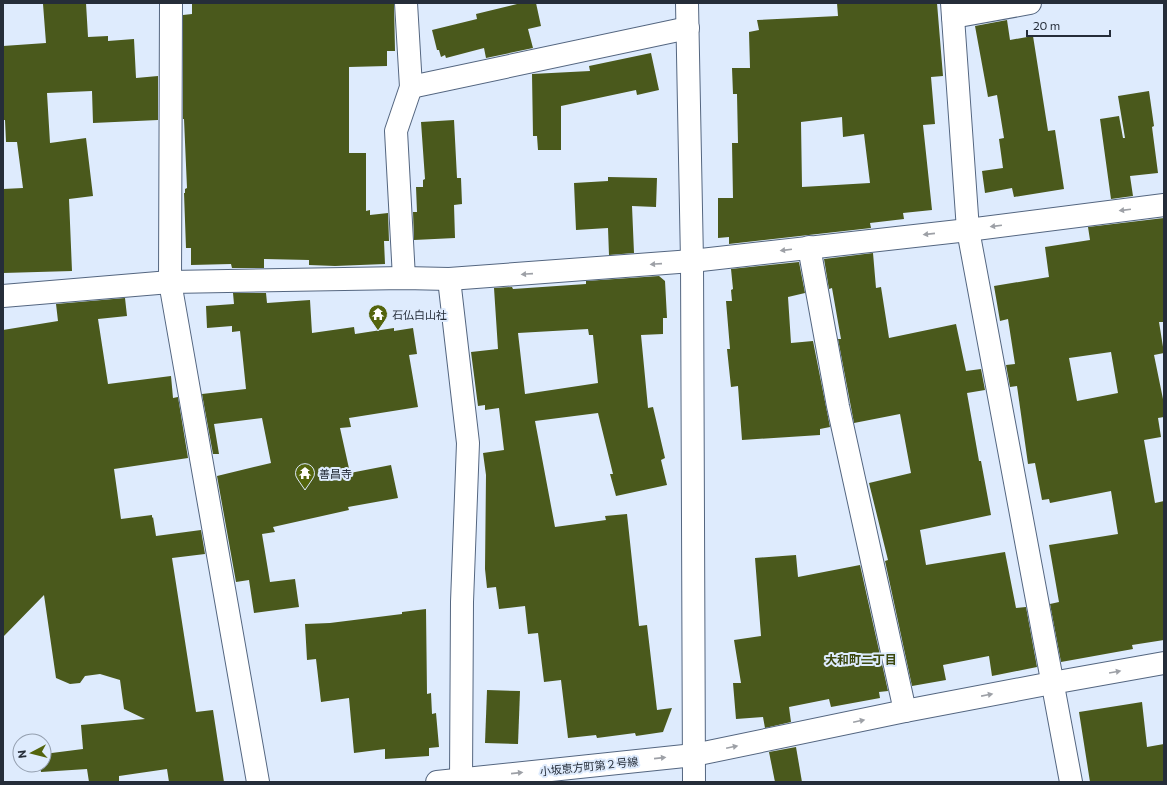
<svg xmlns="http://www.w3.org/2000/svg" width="1167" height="785" font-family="Commissioner,'Noto Sans JP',sans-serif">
<rect width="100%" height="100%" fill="#deebfd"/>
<g fill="#4a591c" fill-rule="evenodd">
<path d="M49,3H86L88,37L108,36V41L134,39L136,78L158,76V120L93,123L92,91L47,93L50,143L86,138L93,196L69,199L72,271L3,273V189L23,188L17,142H6L5,120H3V46L46,43L43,4H49Z"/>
<path d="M192,3H394L395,51H387V66L349,67V153H366V211L370,210V215L388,213L389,241H384L385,264L335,266L309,265V260L264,259V268H232L231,264L191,265V248H186L184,193H185V189L187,188L184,119H183V15L192,14Z"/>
<path d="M521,3H536L541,26L528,29L533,48L486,58L484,48L446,58L445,55L441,57L439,50H437L432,30L477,19L476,14Z"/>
<path d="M837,3H937L943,76L931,77L935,124L923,125L932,210L903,213L904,219L870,223L871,228L729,244V237L718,238V198H733L732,143H738L737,94H733L732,68H750L749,32L759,30L757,20L838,16ZM842,117L843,137L864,134L870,183L802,187L801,122Z"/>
<path d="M1007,20L1010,40L1033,36L1048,131L1055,130L1064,189L1014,197L1012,188L985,193L982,171L1003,168L999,139L1004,138L997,95L988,97L975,26Z"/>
<path d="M651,53L659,90L637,95L636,90L561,106V150H538L537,136H533L532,74L590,71L589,66Z"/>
<path d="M1149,91L1154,126L1152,127L1158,173L1130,176L1133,196L1111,199L1100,119L1119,116L1123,138H1125L1118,96Z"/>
<path d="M454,120L457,178H461L462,204L454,205L455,238L414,240L413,212H417L416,187H423V180L425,179L421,122Z"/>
<path d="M608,177L657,178L656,207L632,206L634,253L609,255L608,228L576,230L574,183L608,181Z"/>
<path d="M1164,218V322H1159L1164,353L1154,355L1164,404V417L1158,418L1161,437L1144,440L1155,503L1164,501V640L1132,645L1133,649L1061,662L1050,604L1059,602L1049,545L1118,534L1111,491L1050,503L1049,499L1042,500L1035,463L1028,464L1017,386L1010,387L1006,365L1015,364L1008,319L1000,321L994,286L1049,277L1045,247L1090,240L1088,227ZM1111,352L1118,393L1077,401L1069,358Z"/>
<path d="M873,253L876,288L881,287L889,338L956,324L966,371L981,369L985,390L967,393L979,461H981L991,515L920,530L926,565L1005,552L1016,608L1026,607L1037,667L992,676L989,656L943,665L946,680L912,686L885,561L888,560L869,483L911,473L900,414L854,423L838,339H841L832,288L829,289L824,259Z"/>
<path d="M799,262L805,293L788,297L791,343L813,341L830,427L820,429V435L742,440L738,386L731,387L727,349H730L726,301H732L731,290L733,289L731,269Z"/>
<path d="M659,276L665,281L667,318H663V334L641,335L648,408L653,407L665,458L661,460L667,485L616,496L610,474H613L598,413L535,421L555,527L606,520L605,516L627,514L639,626L647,625L657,710L672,708L663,732L636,736L635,733L597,738L596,735L568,738L561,680L544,682L538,633L528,634L525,606L499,609L496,587L487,588L485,569L486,475L483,453L504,450L499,408L485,410V405L478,406L471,352L498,349L494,288L512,287L513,289L586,284V281ZM588,329L589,335H593L598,383L525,394L518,333Z"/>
<path d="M233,293H266L267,303L310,300L312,333L354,327L355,334L394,328V331L413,328L417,354L409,355L418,407L349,418L351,427L340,428L350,473L391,465L398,498L348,507L349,510L273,527L275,532L262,534L270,582L295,579L299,607L254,613L249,580L236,582L217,476L271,463L262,418L214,424L219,454H213L202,394L246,389L240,331L232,332V326L207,328L206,306L234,304Z"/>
<path d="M125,298L127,316L98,319L108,384L171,376L173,398L178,397L188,458L114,469L121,519L152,515V518L153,517L156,536L201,530L205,554L172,558L196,712L213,710L224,782H169L167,769L119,776V782H89L87,769L41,772L40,765H44V754L83,749L81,725L145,719L124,709L120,680L100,674L85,676L80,683L70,684L56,678L44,595L3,637V330L58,321L56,304Z"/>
<path d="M796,555L798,577L860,565L888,691L879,692L880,698L831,707L829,699L789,707L791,722L765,728L763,717L736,719L733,683H741L734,640L761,636L755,558Z"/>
<path d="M426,609L427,694L431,693L432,714L436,713L439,747L429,748V756L385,759V749L354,753L349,698L321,702L316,659L307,660L305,624L330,623L402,614V612Z"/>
<path d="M487,690L520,691L518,744L485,743Z"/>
<path d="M1142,702L1147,747L1164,744V782H1090L1079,712Z"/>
<path d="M796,747L802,782H775L769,752Z"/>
</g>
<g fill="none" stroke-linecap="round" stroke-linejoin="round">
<defs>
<g id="minor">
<path d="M171,3L170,282L258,782"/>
<path d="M687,3L692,261L694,782"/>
<path d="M952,3L968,230L1071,782"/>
<path d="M953,17L1030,3"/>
<path d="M411,87L688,28"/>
<path d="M809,247L838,406L905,711"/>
<path d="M404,278L396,131L411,87L406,3"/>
<path d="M449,279L468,443L462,602L461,782"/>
<path d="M3,296L170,282L404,278L449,279L692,261L968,230L1164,205"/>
<path d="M437,782L694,755L905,711L1052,683L1164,663"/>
</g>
</defs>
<use href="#minor" stroke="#546680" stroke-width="24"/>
<use href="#minor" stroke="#fff" stroke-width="22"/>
</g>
<defs><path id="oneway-solid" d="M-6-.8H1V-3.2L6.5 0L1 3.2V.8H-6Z"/></defs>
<g fill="#9da0a6">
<use href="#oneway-solid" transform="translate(1125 210) rotate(173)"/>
<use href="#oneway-solid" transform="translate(996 226) rotate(173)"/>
<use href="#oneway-solid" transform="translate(929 234) rotate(174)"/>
<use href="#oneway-solid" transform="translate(786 250) rotate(173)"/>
<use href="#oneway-solid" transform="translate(656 264) rotate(176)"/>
<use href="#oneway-solid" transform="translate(527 274) rotate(176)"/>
<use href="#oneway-solid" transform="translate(1115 672) rotate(-10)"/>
<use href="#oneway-solid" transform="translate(987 695) rotate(-11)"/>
<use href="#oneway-solid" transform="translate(859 721) rotate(-12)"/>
<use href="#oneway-solid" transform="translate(732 747) rotate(-12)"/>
<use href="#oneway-solid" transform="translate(660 758) rotate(-6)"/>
<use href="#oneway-solid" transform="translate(517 773) rotate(-6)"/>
</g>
<defs>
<symbol id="temple-pin" viewBox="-11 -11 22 30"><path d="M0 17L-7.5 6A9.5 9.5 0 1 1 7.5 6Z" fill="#53640d" stroke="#deebfd"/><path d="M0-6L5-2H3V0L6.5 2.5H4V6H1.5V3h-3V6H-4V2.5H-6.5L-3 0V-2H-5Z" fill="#fff"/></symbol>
</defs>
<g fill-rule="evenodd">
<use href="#temple-pin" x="367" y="303" width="22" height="30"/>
<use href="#temple-pin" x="294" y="462" width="22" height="30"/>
</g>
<g text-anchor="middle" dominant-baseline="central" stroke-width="4" stroke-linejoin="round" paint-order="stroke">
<g font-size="11" fill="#252d39" stroke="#deebfd" text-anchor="start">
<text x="392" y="314">石仏白山社</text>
<text x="319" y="473">善昌寺</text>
</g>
<g font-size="11" fill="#252d39" stroke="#deebfd">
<text transform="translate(589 766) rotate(-6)">小坂恵方町第２号線</text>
</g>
<g font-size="12" font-weight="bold" fill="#3b470e" stroke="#deebfd">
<text x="861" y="659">大和町二丁目</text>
</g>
</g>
<rect width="1167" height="785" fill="none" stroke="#252d39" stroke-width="8"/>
<g transform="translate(32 753) rotate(263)"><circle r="19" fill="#deebfd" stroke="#949faf"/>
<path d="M0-3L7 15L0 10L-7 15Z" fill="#53640d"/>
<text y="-6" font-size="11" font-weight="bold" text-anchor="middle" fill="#252d39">N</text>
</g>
<path d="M1027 30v6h83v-6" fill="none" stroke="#252d39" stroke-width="2"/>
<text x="1033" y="30" font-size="12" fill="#252d39" stroke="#deebfd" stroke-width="3" paint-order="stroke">20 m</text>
</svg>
